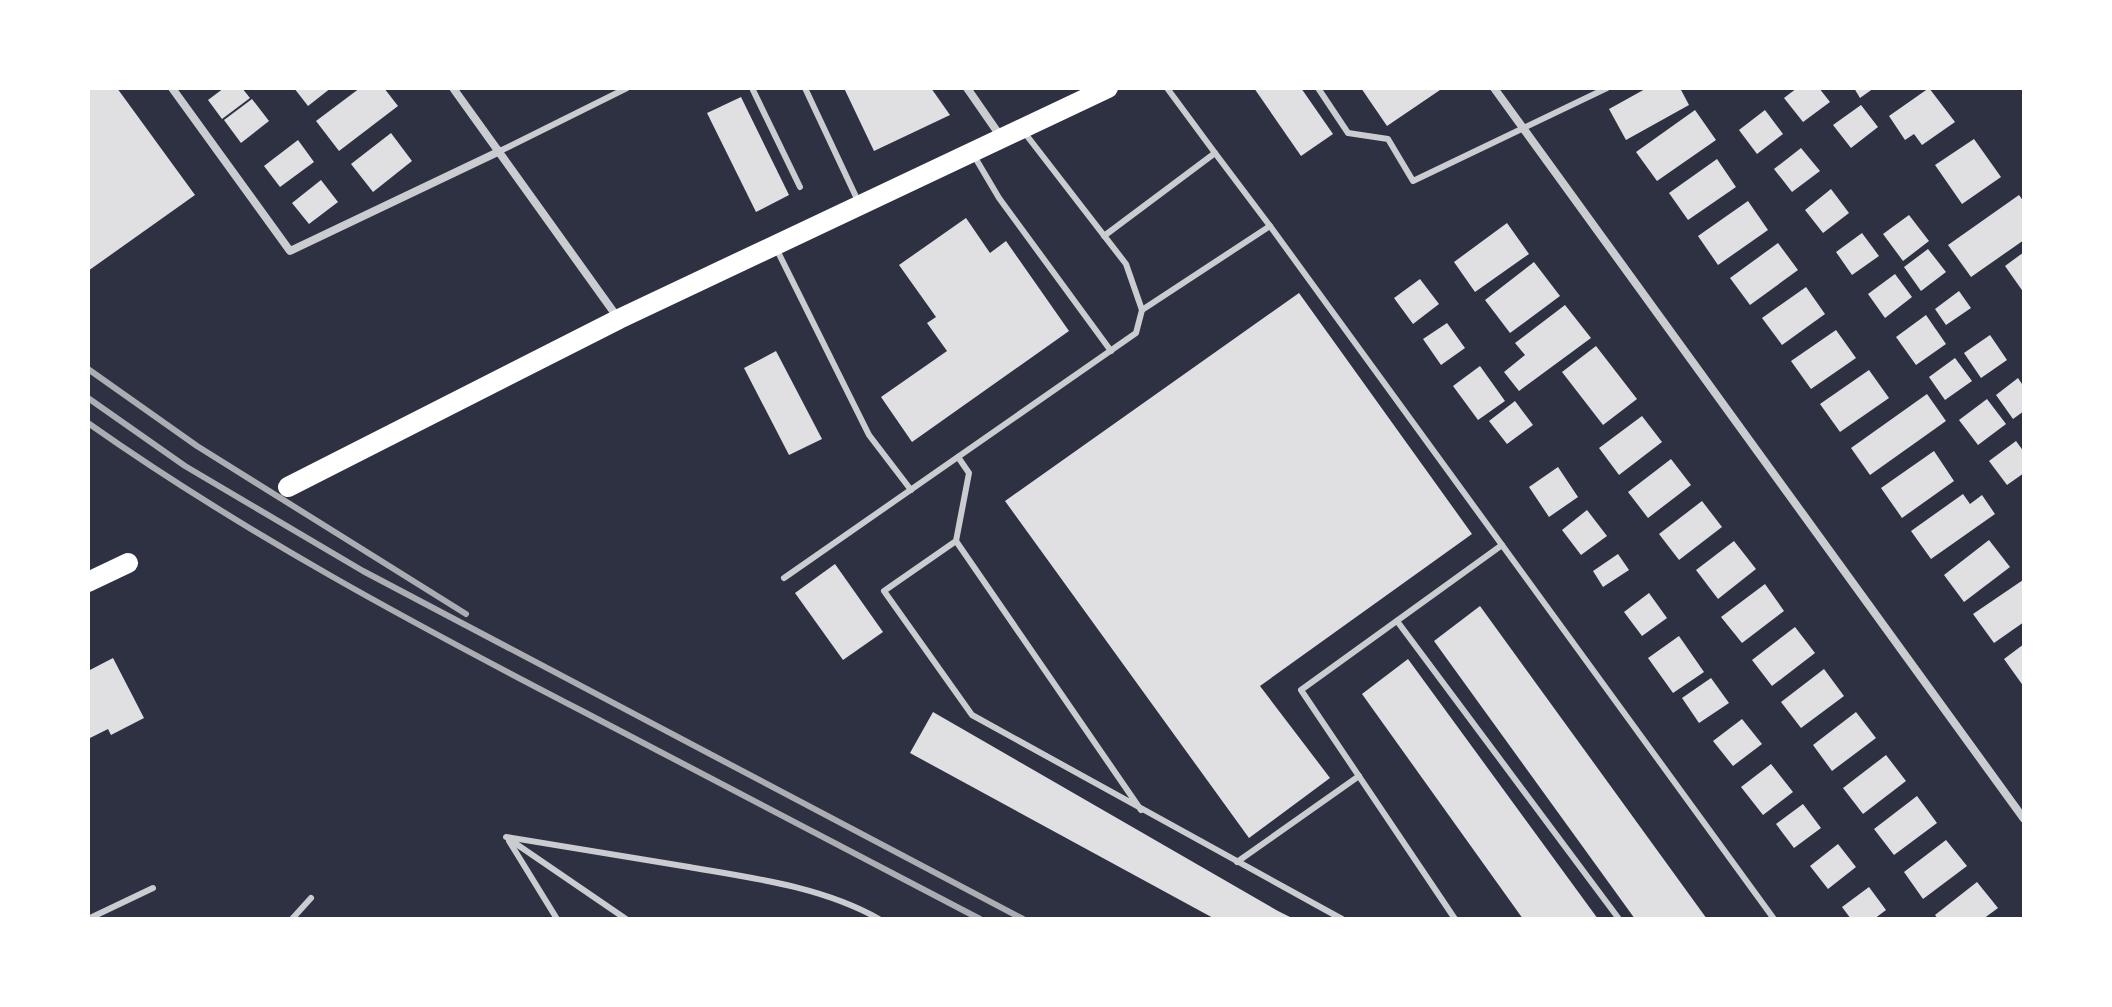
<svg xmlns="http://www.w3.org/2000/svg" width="2112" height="1007" font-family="'Fira Sans Condensed',sans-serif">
<rect width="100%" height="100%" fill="#2d3142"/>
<g fill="#e0e0e3">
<path d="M88,88H117L195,195L88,271Z"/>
<path d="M224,88H242L250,98L222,119L208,100Z"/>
<path d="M294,88H331L308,106Z"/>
<path d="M360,88H384L398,106L339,151L316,121Z"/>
<path d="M844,88H931L950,115L874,151Z"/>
<path d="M1254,88H1301L1333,134L1301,156Z"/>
<path d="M1361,88H1443L1387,126Z"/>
<path d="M1647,88H1680L1689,105L1626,140L1609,109Z"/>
<path d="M1797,88H1819L1830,102L1803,122L1784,98Z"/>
<path d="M1854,88H1874L1860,98Z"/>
<path d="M1929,88L1955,122L1922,145L1914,134L1905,140L1889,116Z"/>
<path d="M741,97L789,195L756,212L707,113Z"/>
<path d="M252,99L269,121L241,143L224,120Z"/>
<path d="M1861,105L1878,127L1851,148L1833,125Z"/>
<path d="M1695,110L1716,140L1657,181L1636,152Z"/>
<path d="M1765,110L1783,134L1757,154L1739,130Z"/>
<path d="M391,133L412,161L373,192L351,164Z"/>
<path d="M1974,139L2001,177L1962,204L1935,165Z"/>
<path d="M298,140L314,162L280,187L264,166Z"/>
<path d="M1801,148L1820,171L1792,192L1774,169Z"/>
<path d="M1717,159L1736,187L1688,220L1669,193Z"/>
<path d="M321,180L338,202L309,224L292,203Z"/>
<path d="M1831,189L1849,213L1823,233L1805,210Z"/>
<path d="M2019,195L2024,202V240L1971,277L1948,245Z"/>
<path d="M1748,201L1768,230L1718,265L1698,236Z"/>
<path d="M1909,215L1929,241L1903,261L1883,234Z"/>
<path d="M966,218L990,253L1006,241L1069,331L912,442L881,397L947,351L927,323L936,317L899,265Z"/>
<path d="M1507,223L1529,254L1475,292L1454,262Z"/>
<path d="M1862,233L1879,256L1852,275L1836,252Z"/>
<path d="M1778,243L1798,270L1750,305L1730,278Z"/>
<path d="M1928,249L1946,272L1921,291L1904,267Z"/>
<path d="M2024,252V293L2005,266Z"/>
<path d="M1534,262L1560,296L1510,333L1485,300Z"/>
<path d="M1895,274L1912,297L1885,318L1868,294Z"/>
<path d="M1420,279L1439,304L1413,324L1394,298Z"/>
<path d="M1806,287L1825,314L1782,345L1762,318Z"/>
<path d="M1959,291L1971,308L1946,325L1935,309Z"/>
<path d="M1299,293L1472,534L1260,686L1330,778L1249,838L1005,501Z"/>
<path d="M1565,305L1591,338L1519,391L1504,372L1525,355L1515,343Z"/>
<path d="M1926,315L1946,344L1916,365L1896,337Z"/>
<path d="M1447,323L1465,348L1441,365L1423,339Z"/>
<path d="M1836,330L1856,358L1811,389L1791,361Z"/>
<path d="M1990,335L2007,360L1981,378L1964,353Z"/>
<path d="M1596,346L1637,399L1603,425L1562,372Z"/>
<path d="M776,351L822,439L789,455L744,368Z"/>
<path d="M1955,358L1972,381L1945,400L1929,377Z"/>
<path d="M1480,366L1505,401L1478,420L1453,386Z"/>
<path d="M1869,370L1889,398L1840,432L1820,404Z"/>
<path d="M2018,378L2024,387V411L2013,419L1996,395Z"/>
<path d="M1927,394L1946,421L1870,475L1851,448Z"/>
<path d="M1987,399L2006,424L1978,445L1959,420Z"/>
<path d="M1515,401L1533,425L1507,444L1489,421Z"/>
<path d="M1642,416L1662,442L1619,475L1599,448Z"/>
<path d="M2016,441L2024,452V473L2007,485L1989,461Z"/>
<path d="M1934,451L1954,481L1902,518L1881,488Z"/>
<path d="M1671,459L1691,485L1648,518L1628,492Z"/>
<path d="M1558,467L1578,497L1549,517L1529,487Z"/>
<path d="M1963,494L1970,504L1982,495L1995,514L1931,559L1911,531Z"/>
<path d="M1702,501L1722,527L1679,560L1659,534Z"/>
<path d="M1587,510L1607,536L1581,555L1562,530Z"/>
<path d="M1989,540L2010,567L1964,602L1944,575Z"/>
<path d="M1734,541L1756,569L1718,599L1696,570Z"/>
<path d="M1618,554L1629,570L1603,587L1593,571Z"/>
<path d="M835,564L883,632L843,660L795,593Z"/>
<path d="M2023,580L2024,622L1994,643L1973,614Z"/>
<path d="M1765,584L1784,611L1742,643L1721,617Z"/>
<path d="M1649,593L1667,618L1642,636L1624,612Z"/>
<path d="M1480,606L1707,919H1635L1434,641Z"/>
<path d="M1795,627L1815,653L1772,686L1752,660Z"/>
<path d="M1679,636L1704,672L1673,693L1648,658Z"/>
<path d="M2024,644V687L2004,659Z"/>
<path d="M113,658L144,718L111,735L108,729L90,738L88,671Z"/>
<path d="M1408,659L1598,919H1523L1362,694Z"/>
<path d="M1824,669L1844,696L1801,728L1781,702Z"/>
<path d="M1711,678L1729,703L1699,723L1682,698Z"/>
<path d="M933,712L1278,911L1294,919H1215L910,753Z"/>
<path d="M1856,712L1876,738L1832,771L1813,745Z"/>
<path d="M1742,719L1762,744L1733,766L1713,741Z"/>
<path d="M1886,755L1906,781L1863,814L1843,788Z"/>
<path d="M1771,764L1793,792L1763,815L1741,787Z"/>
<path d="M1917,796L1937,823L1894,855L1874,829Z"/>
<path d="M1803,804L1821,828L1794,848L1776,824Z"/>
<path d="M1946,840L1967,866L1923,899L1904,872Z"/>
<path d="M1838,844L1856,867L1828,889L1810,866Z"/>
<path d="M1977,882L1998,908L1983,919H1938L1935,915Z"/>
<path d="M1869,887L1886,910L1874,919H1851L1842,907Z"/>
</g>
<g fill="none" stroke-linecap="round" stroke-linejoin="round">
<g stroke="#caccd0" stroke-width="6">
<path d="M752,88L800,187"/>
<path d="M805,88L858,201"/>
<path d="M1318,88L1348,133L1388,139L1413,181L1607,88"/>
<path d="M500,151L627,88"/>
<path d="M973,154L999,198L1111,351"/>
<path d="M1270,226L1774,919"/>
<path d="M1104,236L1215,153L1167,88"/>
<path d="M776,248L869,435L911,490"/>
<path d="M1142,310L1270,226L1215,153"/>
<path d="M956,541L969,473L958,457"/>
<path d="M784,578L1136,333L1142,310L1126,264L1024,132"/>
<path d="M1397,621L1619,919"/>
<path d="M1141,810L956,541L884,591L972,715L1342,919"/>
<path d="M506,837C567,847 628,857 689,867C753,878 823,887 879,919"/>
<path d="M509,839L626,919"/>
<path d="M509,841L557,919"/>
<path d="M1237,862L1359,776"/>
<path d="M88,919L153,888"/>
<path d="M292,919L311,898"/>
<path d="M1455,919L1301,690L1502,545"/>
</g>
<g stroke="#caccd0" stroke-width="8">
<path d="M172,88L290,251L500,151"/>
<path d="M453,88L618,318"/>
<path d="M967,88L1001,137"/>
<path d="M1494,88L2024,819"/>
</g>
<g stroke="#fff" stroke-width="20">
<path d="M288,487L619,319L1108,88"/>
<path d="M88,582L128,563"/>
</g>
<g stroke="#abadb3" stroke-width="6">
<path d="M88,369L197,446L466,614"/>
<path d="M88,398L185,466L363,571L1023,919"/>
<path d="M88,423C244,533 414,624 584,712C716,781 848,850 980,919"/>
</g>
</g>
<rect width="2112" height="1007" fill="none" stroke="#ffffff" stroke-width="180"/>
</svg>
